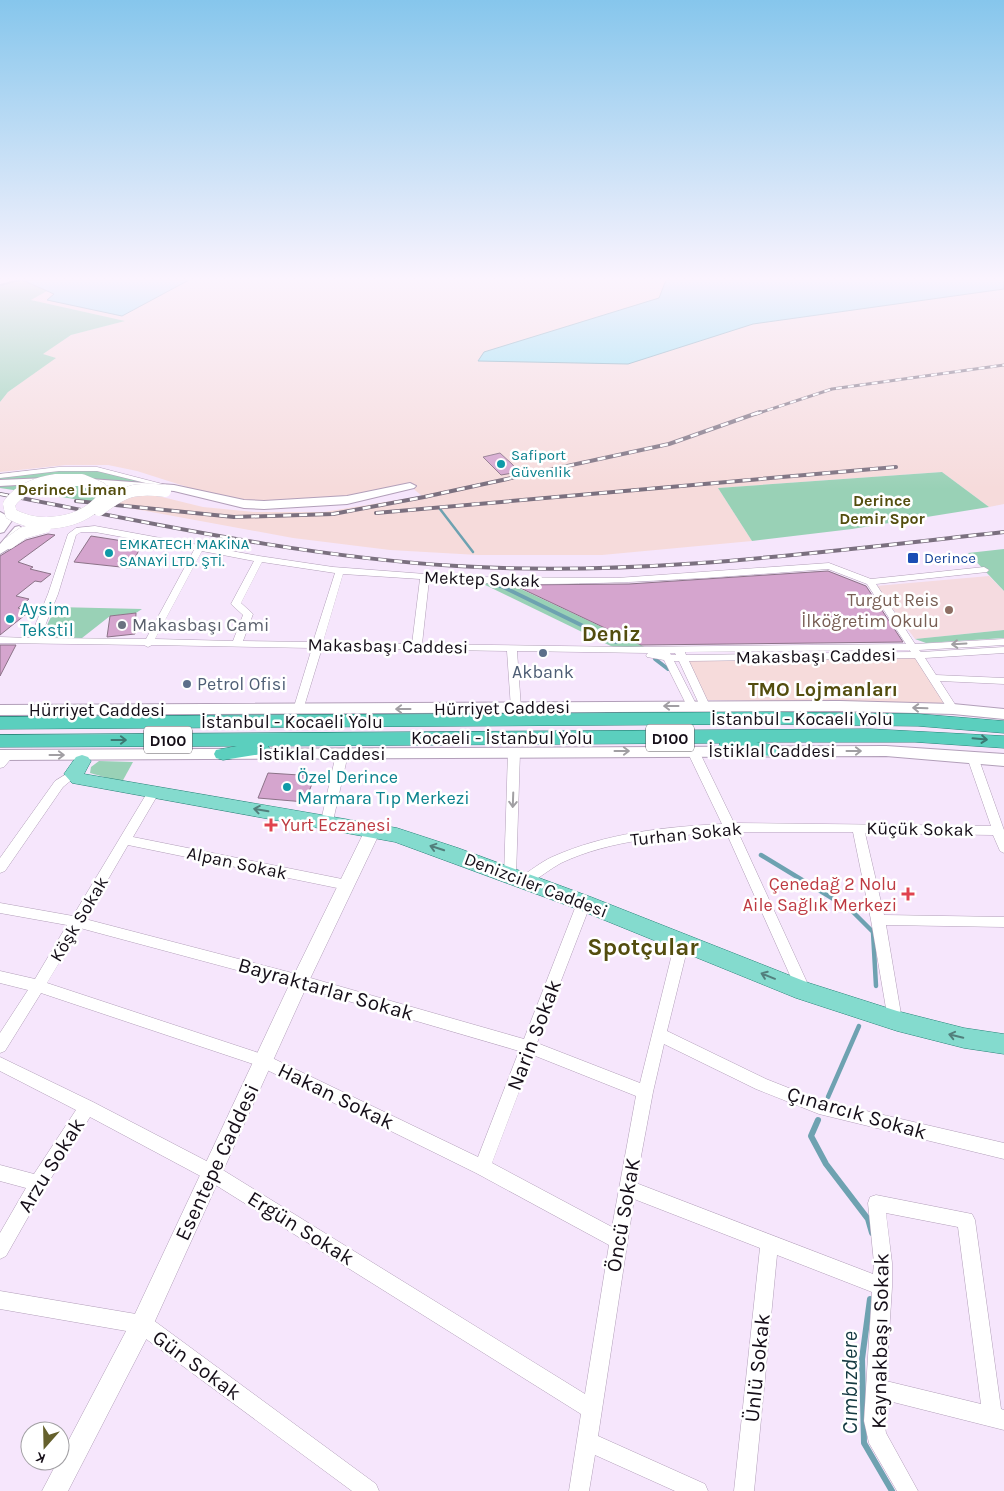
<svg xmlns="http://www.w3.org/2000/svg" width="1004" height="1491" font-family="Karla,sans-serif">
<rect width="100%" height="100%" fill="#f6e6fc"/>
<g fill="#f6dbdb">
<path d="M189,280H666L659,298L484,352L478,360L628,364L753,324L1004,289V504L989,507L942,472L718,488L752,541L602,555H478L390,550L293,538L108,504L124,493L158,496L203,507L254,512H324L422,496L410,486L349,499L264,505L206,493L137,471L108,465H66L0,472V402L8,392L55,358L42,354L71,335L124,321L30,300L47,291L55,294L48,300L122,316Z"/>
<path d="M919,658L947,704L707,700L687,660Z"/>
</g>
<path fill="#f5dbe0" d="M989,576L1004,591V630L915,639L876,586Z"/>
<g fill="#99d1b6">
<path d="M22,280L47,291L31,300L125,321L71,335L43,354L56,358L8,392L0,402V285Z"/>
<path d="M85,468L146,481L143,492L108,504L0,488V475Z"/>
<path d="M942,472L989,507L852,529L752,541L718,488Z"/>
<path d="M1004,549V591L968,553Z"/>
<path d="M477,581L506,582L647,648H615Z"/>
<path d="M56,607L142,609L136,613L110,616L82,638L41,637Z"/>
<path d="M1004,630V638L926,643L915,639Z"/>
<path d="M99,761L133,762L122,782L90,773L91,767Z"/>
</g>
<g fill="#94e1f2" stroke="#6ea2b1">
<path d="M22,280H189L122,316L47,300L54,294Z"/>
<path d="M666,280H1004V289L753,324L628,364L478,361L484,352L659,298Z"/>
</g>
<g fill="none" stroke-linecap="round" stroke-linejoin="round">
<path stroke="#6ea2b1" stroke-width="2" d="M0,285L20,280"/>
<g stroke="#6ea2b1" stroke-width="2.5">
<path d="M440,509L473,552"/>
<path d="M494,582L500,587"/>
</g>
<g stroke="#6ea2b1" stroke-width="4">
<path d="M499,585L616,642"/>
<path d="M655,659L668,669"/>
</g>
<g stroke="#6ea2b1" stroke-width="4.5">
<path d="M761,855L850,909L873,932L876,986"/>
<path d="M828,1097L859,1026"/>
</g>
<g stroke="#6ea2b1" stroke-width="6">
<path d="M818,1120L811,1136L826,1164L868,1219L872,1233"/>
<path d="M870,1299L862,1359L864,1443L892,1491"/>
</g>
</g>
<g fill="#d5a5ce" stroke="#8c7388">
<path d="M500,453L512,464L519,472L501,475L483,457Z"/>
<path d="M48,534L55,535L18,562L33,567L30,569L51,574L41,582L35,581L16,596L29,599L18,608L30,611L0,635V556L26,540Z"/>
<path d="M91,536L142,544L130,568L74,562Z"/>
<path d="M828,571L866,586L903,642L641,645L514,585L629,584Z"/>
<path d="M136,613L135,634L107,637L110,616Z"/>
<path d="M0,645H16L0,676Z"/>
<path d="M268,773L315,776L305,802L258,798Z"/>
</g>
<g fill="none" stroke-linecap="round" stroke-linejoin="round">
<defs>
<g id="minor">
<path d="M59,467H97L174,487L170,489L97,471H59L0,478V474Z"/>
<path d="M95,526L259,556L333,567L465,577L617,578L829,563L871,579L984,567L989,570L987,572L876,584L915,644L1004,639V645L919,650L921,652L1004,647V653L925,658L936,675L1004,678V684L940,681L958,709L953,712L949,711L915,658L689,661L710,706L705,709L700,706L679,661H674L697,706L692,709L687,706L664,660L647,657L646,655L648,653L517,651L521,708L516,711L511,708L507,651L322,648L303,710L298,713L293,710L312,648L152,645L148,647L144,645L0,643V637L30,638L48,594L68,534L76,528ZM81,532H95L194,550L146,639L40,638L58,594L76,535ZM202,551L254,561L231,604L243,615L233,641L155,639ZM262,562L335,573L313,642L243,641L253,614L241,603ZM828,569L867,584L906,644L628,647L422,644L429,580C562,590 695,579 828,569ZM343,574L420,579L412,644L323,642ZM909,650L911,652L686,655L685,652ZM670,653H675L676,655H671Z"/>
<path d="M693,747L699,751L734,823L991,826L967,757L973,753L977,754L1004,830V853L1000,851L993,835L865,833L884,915L1004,917V927L886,925L902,1020L900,1024L895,1026L890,1024L888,1020L871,920L853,832H738L811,991L809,995L804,997L799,995L797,991L726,832C670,836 612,839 561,863C550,869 539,878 529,884L524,886L519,884L518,881L519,878C530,871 541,862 552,857C606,833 664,827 722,824L687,751Z"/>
<path d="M514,748L520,752L516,876L515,879L510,881L505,879L504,876L508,752Z"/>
<path d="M342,750L348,754L333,821L331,824H323L321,821L336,754Z"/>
<path d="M8,751L14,755L4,767L0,768V757Z"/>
<path d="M73,770L79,774L63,787L5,871L0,873V858L55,781Z"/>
<path d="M154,787L160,791L133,837L347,880L352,882L353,885L352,888L347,890L128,845L85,919L300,975L524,1039L577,903L579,899L584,898L589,899L591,903L537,1043L640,1083L675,942L677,938L682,937L687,938L689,942L667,1031L766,1079L819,1100L1004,1143V1159L819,1114L756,1089L664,1044L653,1092L636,1183L873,1274L874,1263L868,1203L870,1197L876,1195L972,1214L975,1220L1001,1409L1004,1410V1430L885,1400L884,1421L886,1433L918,1491H897L869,1443L864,1421L872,1292L777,1255L754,1491H734L760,1248L634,1199L598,1436L705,1484L708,1491H675L595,1455L589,1491H569L581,1414L206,1179L90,1117L44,1189L6,1256L0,1259V1233L26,1188L0,1181V1165L34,1174L76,1110L0,1071V1057L93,1102L218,1167L585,1394L609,1245L476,1173L259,1066L41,993L5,1051L0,1053V1033L28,990L0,983V971L35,979L67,925L0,913V903L73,916L150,788ZM80,928L300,987L519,1051L478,1157L268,1056L47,983ZM533,1055L636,1096L612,1227L492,1163ZM886,1213L958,1227L981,1404L886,1381L892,1287V1263Z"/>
<path d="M0,1291L142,1315L149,1317L376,1484L379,1491H352L138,1333L0,1309Z"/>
</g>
<path id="tertiary" d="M373,825L378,826L381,830L309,981L150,1332L68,1491H42L134,1316L291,981L365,830L368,826Z"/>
<g id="secondary">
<path d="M47,478L53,481L51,483L0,486V480Z"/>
<path d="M90,479L174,485L244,500L264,501L347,496L410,483L416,486L414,488L347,504L264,509L244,508L174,491L86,484V480Z"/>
<path d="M0,512L13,519L4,532L0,533Z"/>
<path d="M19,526L25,530L13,546L0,554V544L15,527Z"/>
<path d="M840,701L953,704L1004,709V719L953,714L840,711L0,715V705Z"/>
<path d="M886,746L1004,754V766L886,756L0,760V750Z"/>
</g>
<path id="primary" d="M82,755L88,757L91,761L84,774L397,828L458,848L591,897L809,983L897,1011L964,1028L1004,1034V1054L964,1048L897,1031L796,998L577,909L395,842L72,783L64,774L76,757Z"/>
<g id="trunk">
<path d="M770,712L918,714L1004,721V733L918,726L770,724L0,729V717Z"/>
<path d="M870,729L1004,736V748L915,742H756L778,746L780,750L778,754L771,756L728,752L721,750L719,746L720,743L268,746L270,749L268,753L223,760L216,758L214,754L216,750L237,746L0,747V735Z"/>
</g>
</defs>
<use href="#minor" stroke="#b29fb9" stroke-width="1"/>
<use href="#tertiary" stroke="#b29fb9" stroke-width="1"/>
<use href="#secondary" stroke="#b29fb9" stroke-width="2"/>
<use href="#primary" stroke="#288479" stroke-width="1"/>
<use href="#trunk" stroke="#288479" stroke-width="1"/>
<use href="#minor" fill="#fff" fill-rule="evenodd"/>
<use href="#tertiary" fill="#fff" fill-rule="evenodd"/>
<use href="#secondary" fill="#fff" fill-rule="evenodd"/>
<use href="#primary" fill="#84dbce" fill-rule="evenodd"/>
<use href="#trunk" fill="#5bcfbe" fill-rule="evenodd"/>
<defs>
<path id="rail-far1" d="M756,414L832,389L1004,365"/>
<g id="rail">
<path d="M0,494C151,523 303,557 457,566C640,577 822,552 1004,532"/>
<path d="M76,501L234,517L333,514L424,497L669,444L760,412"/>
<path d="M376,513L896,467"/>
</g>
</defs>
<use href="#rail-far1" stroke="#7b707f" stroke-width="3"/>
<use href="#rail" stroke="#7b707f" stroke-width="4"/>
<use href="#rail-far1" stroke="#fff" stroke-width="2" stroke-dasharray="6" stroke-linecap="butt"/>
<use href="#rail" stroke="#fff" stroke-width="2.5" stroke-dasharray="8" stroke-linecap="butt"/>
<defs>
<g id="secondary-bridge">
<path d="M56,480H82L101,488L103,498C82,524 40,530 11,514L9,504C20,488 38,483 56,480Z"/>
<path d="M99,510C124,491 134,487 165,491"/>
<path d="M9,543L23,533L45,527"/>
</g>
</defs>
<use href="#secondary-bridge" stroke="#b29fb9" stroke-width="12" stroke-linecap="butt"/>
<use href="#secondary-bridge" stroke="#fff" stroke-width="12"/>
</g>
<defs><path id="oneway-shaft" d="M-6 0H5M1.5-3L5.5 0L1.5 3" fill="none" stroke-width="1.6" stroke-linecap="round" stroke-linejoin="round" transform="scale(1.25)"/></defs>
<g stroke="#a19fa3">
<use href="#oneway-shaft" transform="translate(959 644) rotate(177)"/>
<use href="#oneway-shaft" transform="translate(671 706) rotate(180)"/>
<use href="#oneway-shaft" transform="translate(920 708) rotate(-178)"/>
<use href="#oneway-shaft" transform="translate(403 709) rotate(180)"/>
<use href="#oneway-shaft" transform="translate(622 751)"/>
<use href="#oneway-shaft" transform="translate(854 751)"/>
<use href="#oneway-shaft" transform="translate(57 755)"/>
<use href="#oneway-shaft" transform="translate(513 800) rotate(92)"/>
</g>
<g stroke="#3c7873">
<use href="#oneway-shaft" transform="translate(980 739) rotate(5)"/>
<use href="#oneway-shaft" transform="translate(119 740)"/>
</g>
<g stroke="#527f7c">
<use href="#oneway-shaft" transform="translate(261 810) rotate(-170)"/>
<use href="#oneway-shaft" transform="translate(437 848) rotate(-162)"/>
<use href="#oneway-shaft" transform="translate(768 976) rotate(-158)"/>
<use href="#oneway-shaft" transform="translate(956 1036) rotate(-166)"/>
</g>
<linearGradient id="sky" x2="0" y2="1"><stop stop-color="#86c6ec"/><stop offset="0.57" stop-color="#fbf4fe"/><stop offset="1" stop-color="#fbf4fe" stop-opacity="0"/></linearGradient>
<rect width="1004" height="489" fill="url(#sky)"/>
<g fill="#0f9aa8" stroke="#fff" stroke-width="2">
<circle cx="501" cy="464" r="5"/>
<circle cx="109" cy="553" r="5"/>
<circle cx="10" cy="619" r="5"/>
<circle cx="287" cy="787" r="5"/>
</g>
<rect fill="#1a4fb4" stroke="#fff" stroke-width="2" x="907" y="552" width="12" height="12" rx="2.5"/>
<circle fill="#8d6e63" stroke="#fff" stroke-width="2" cx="949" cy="610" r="5"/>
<circle fill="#6b7280" stroke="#fff" stroke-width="2" cx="122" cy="625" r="5"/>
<g fill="#5c6f8a" stroke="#fff" stroke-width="2">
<circle cx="543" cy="653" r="5"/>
<circle cx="187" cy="684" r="5"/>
</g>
<g fill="#e0444e" stroke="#fff" stroke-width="2">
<path d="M268.5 817.5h5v5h5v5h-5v5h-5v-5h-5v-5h5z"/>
<path d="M905.5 886.5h5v5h5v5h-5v5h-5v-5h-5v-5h5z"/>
</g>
<g text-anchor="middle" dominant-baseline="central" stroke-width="5" stroke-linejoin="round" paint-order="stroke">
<g font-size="15" fill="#0d838f" stroke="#fff" text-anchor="start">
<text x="511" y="455">Safiport<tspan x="511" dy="17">Güvenlik</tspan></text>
<text x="119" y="544">EMKATECH MAKİNA<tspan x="119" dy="17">SANAYİ LTD. ŞTİ.</tspan></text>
</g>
<g font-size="15" fill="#164399" stroke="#fff" text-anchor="start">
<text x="924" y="558">Derince</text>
</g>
<g font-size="16" font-weight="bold" fill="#534d0e" stroke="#fff">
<text x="72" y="489">Derince Liman</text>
<text x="882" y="500">Derince<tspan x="882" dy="18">Demir Spor</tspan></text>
</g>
<g fill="#fff" stroke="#5b565d" stroke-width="1">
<rect x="646" y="724.5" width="48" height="27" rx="4"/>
<rect x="144" y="726.5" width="48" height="27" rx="4"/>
</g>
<g font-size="16" font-weight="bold" fill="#150e18">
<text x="670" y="738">D100</text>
<text x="168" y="740">D100</text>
</g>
<g font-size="18" fill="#150e18" stroke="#fff">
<text transform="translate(482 579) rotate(2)">Mektep Sokak</text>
<text transform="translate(388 646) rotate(1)">Makasbaşı Caddesi</text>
<text transform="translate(816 656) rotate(-1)">Makasbaşı Caddesi</text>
<text transform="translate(502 708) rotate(-1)">Hürriyet Caddesi</text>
<text x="97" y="710">Hürriyet Caddesi</text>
<text x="802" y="719">İstanbul - Kocaeli Yolu</text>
<text x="292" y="722">İstanbul - Kocaeli Yolu</text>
<text x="502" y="738">Kocaeli - İstanbul Yolu</text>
<text x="772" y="751">İstiklal Caddesi</text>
<text x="322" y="754">İstiklal Caddesi</text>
<text transform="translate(920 829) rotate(1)">Küçük Sokak</text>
<text transform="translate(686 834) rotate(-6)">Turhan Sokak</text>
<text transform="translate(237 863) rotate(12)">Alpan Sokak</text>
<text transform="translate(536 885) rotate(21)">Denizciler Caddesi</text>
<text transform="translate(79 919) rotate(-59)">Köşk Sokak</text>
</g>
<g font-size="18" fill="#785e54" stroke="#fff" text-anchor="end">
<text x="939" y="600">Turgut Reis<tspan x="939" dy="21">İlköğretim Okulu</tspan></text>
</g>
<g font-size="18" fill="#0d838f" stroke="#fff" text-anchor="start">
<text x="20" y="609">Aysim<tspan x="20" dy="21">Tekstil</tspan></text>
<text x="297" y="777">Özel Derince<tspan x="297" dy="21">Marmara Tıp Merkezi</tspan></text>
</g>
<g font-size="18" fill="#5b616d" stroke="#fff" text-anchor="start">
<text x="132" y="625">Makasbaşı Cami</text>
</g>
<g font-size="18" fill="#4e5e75" stroke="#fff">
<text x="543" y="672">Akbank</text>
<text x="197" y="684" text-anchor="start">Petrol Ofisi</text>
</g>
<g font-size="18" fill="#be3a42" stroke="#fff" text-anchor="start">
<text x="281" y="825">Yurt Eczanesi</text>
<text x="897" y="884" text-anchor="end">Çenedağ 2 Nolu<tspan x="897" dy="21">Aile Sağlık Merkezi</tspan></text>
</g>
<g font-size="20" font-weight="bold" fill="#534d0e" stroke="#fff">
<text x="823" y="689">TMO Lojmanları</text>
</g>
<g font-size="21" fill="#150e18" stroke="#fff">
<text transform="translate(326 989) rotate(16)">Bayraktarlar Sokak</text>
<text transform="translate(534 1035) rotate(-69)">Narin Sokak</text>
<text transform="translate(336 1096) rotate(26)">Hakan Sokak</text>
<text transform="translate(857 1113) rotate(16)">Çınarcık Sokak</text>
<text transform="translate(217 1162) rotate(-65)">Esentepe Caddesi</text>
<text transform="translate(51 1165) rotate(-58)">Arzu Sokak</text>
<text transform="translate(623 1215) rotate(-80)">Öncü SokaK</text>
<text transform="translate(301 1228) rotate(32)">Ergün Sokak</text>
<text transform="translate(880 1341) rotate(-89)">Kaynakbaşı Sokak</text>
<text transform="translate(197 1365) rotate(36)">Gün Sokak</text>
<text transform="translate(757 1368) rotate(-84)">Ünlü Sokak</text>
</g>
<g font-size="22" font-weight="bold" fill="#534d0e" stroke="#fff">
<text x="611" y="634">Deniz</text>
</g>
<g font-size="22" font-style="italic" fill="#153a42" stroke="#fff">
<text transform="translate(850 1383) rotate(-90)">Cımbızdere</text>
</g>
<g font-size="24" font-weight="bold" fill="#534d0e" stroke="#fff">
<text x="643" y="947">Spotçular</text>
</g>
</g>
<g transform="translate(45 1446) rotate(200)"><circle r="24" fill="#ffffff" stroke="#a19fa3"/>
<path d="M0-4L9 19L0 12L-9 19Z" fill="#65602c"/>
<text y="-8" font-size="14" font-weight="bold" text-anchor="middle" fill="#150e18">K</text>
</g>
</svg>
